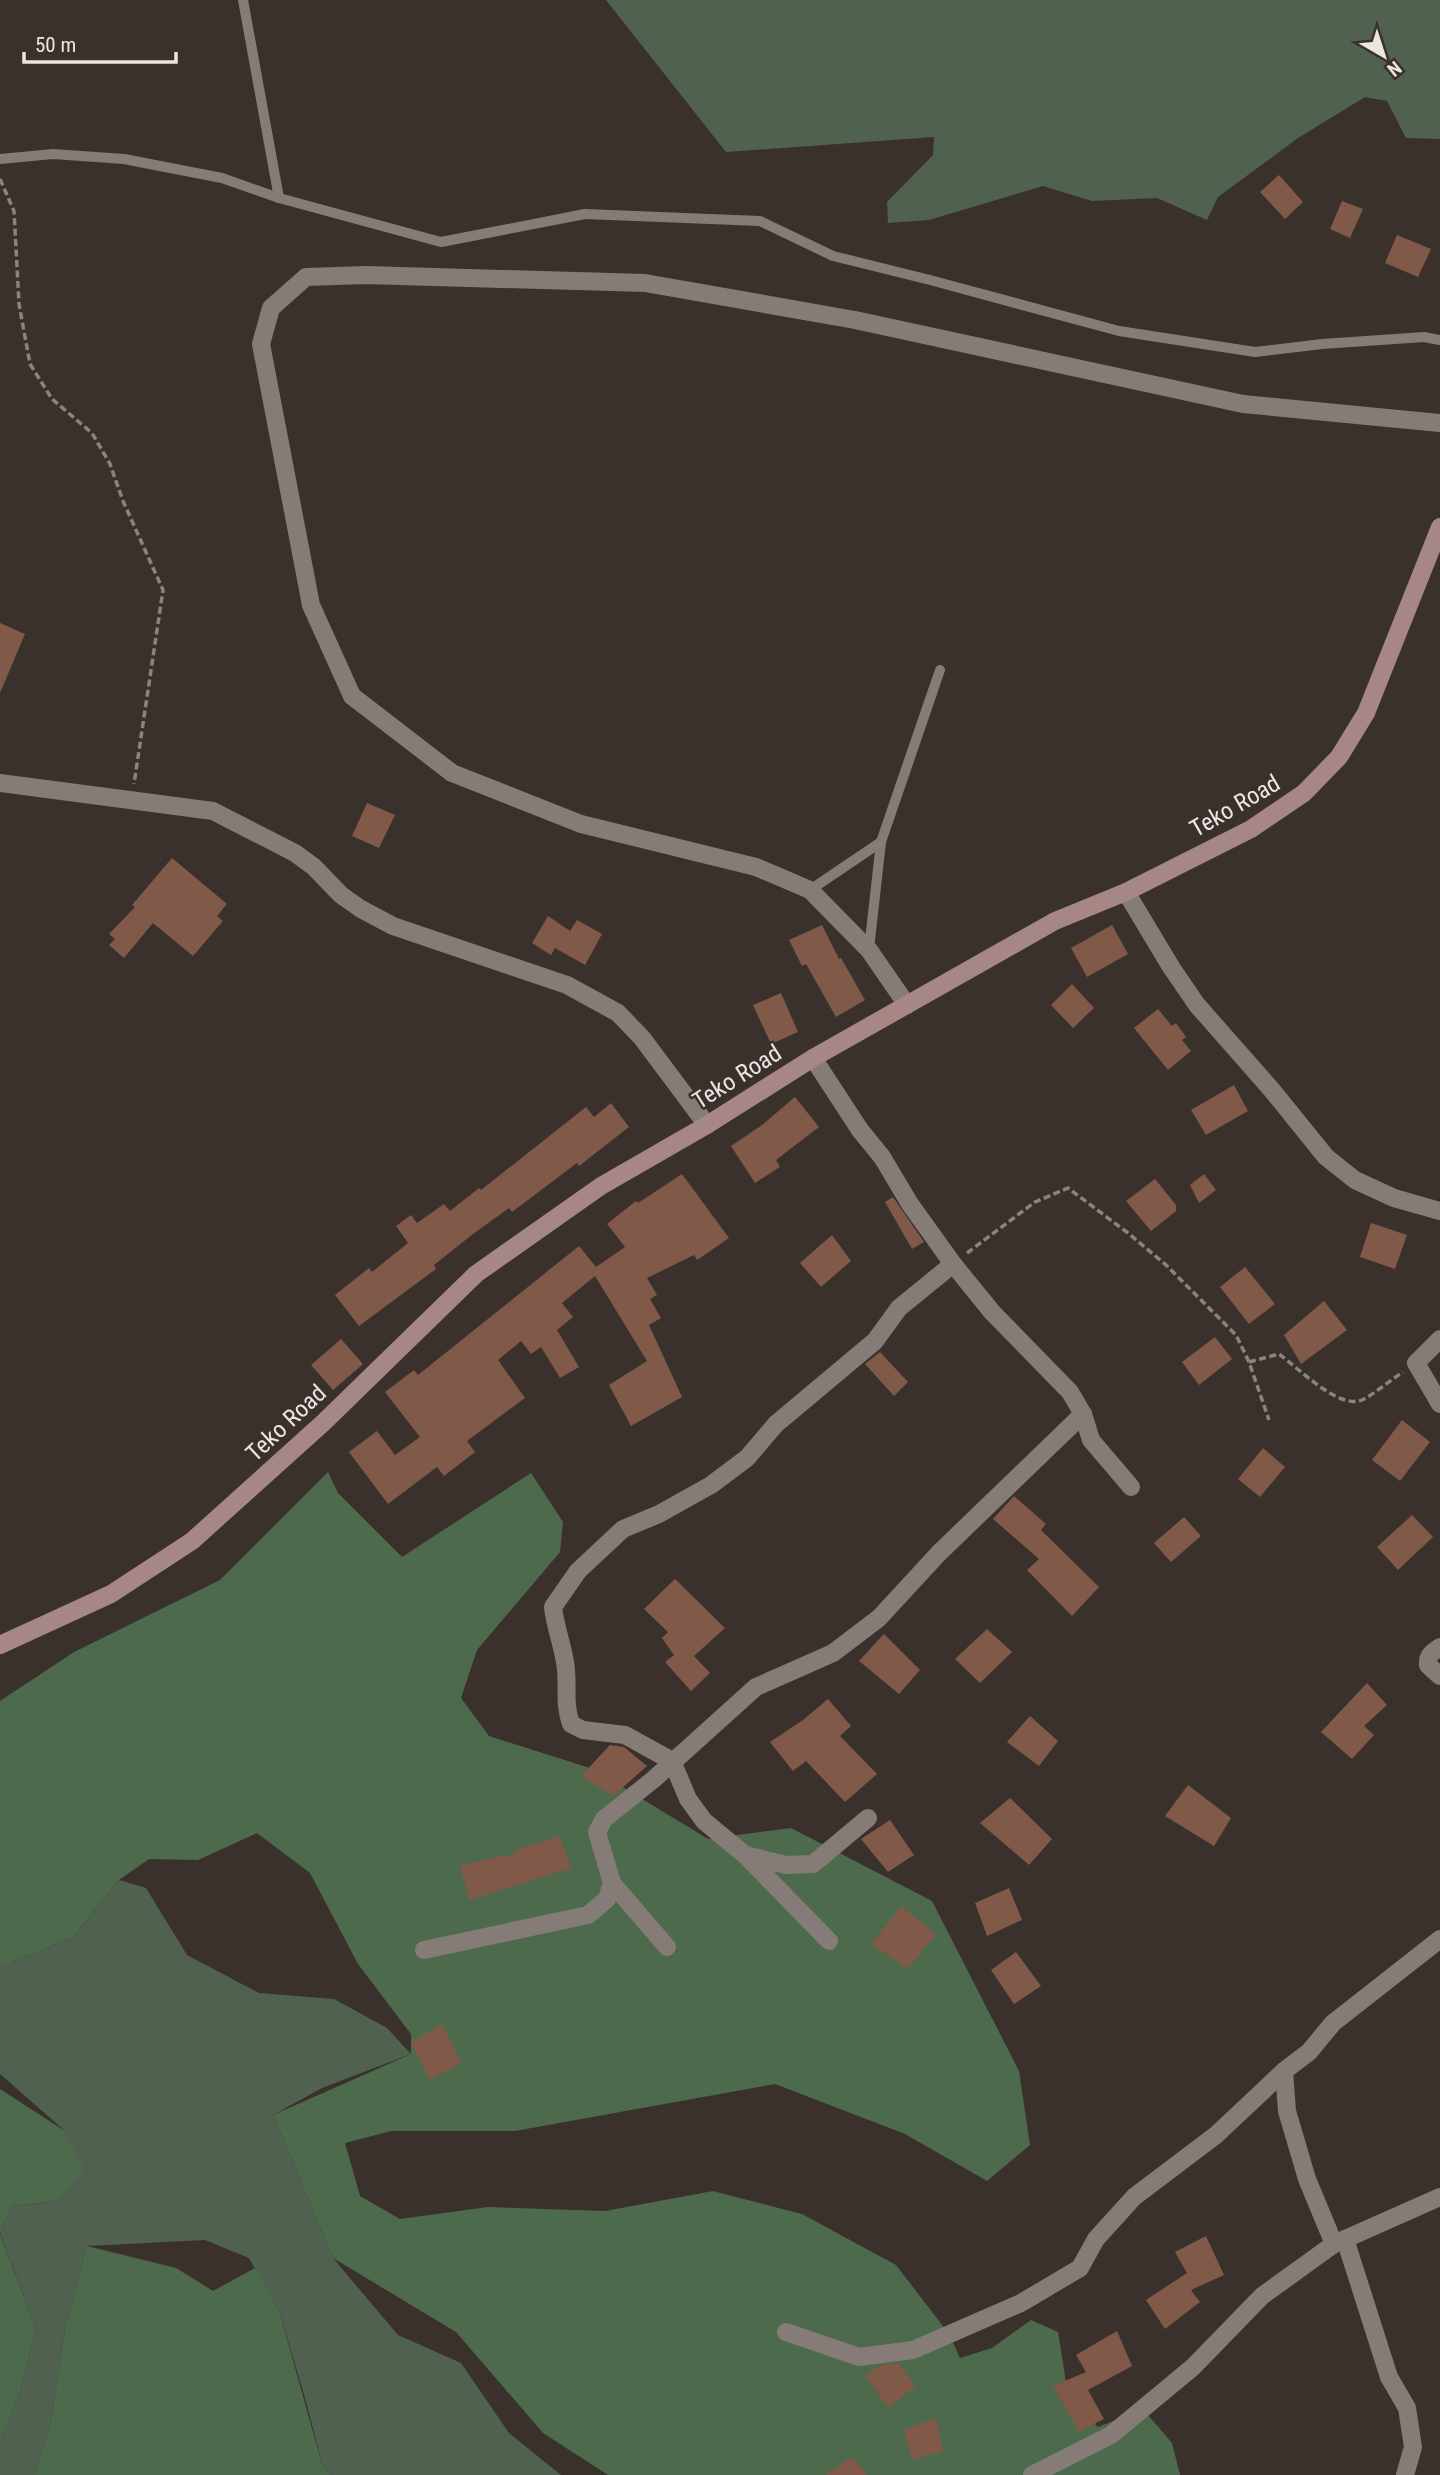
<svg xmlns="http://www.w3.org/2000/svg" width="1440" height="2475" font-family="'Roboto Condensed',sans-serif">
<rect width="100%" height="100%" fill="#3a312d"/>
<g fill="#50614f">
<path d="M606,0H1440V139L1406,138L1387,101L1365,97L1298,138L1218,197L1207,220L1157,198L1092,201L1043,186L929,220L888,223L887,202L933,155L934,137L726,152Z"/>
<path d="M119,1880L146,1888L187,1955L259,1993L334,1999L387,2028L411,2054L322,2088L273,2115L333,2258L398,2335L461,2363L509,2433L561,2475H332L323,2468L307,2405L279,2310L249,2258L205,2240L87,2246L65,2328L51,2421L34,2475H0V2442L20,2392L36,2329L0,2233L11,2206L58,2201L65,2131L0,2074V1963H10L73,1937Z"/>
</g>
<g fill="#4e6a4c">
<path d="M328,1472L338,1493L402,1557L531,1473L563,1522L560,1552L477,1650L461,1698L489,1736L593,1769L708,1839L791,1828L932,1901L1019,2071L1030,2145L987,2181L905,2134L775,2084L515,2131H391L345,2143L360,2196L400,2219L488,2207L605,2211L713,2191L802,2214L896,2265L949,2334L960,2358L992,2348L1031,2320L1058,2332L1069,2401L1098,2427L1131,2414H1147L1172,2443L1180,2475H608L543,2433L456,2332L333,2258L273,2115L411,2054V2034L358,1964L310,1873L257,1833L198,1860L149,1859L119,1880L73,1937L10,1963H0V1701L74,1652L220,1580Z"/>
<path d="M0,2089L65,2131L84,2169L58,2201L11,2206L0,2233Z"/>
<path d="M0,2234L36,2329L20,2392L0,2442Z"/>
<path d="M87,2246L176,2268L213,2291L255,2268L279,2310L323,2468L332,2475H34L51,2421L65,2328Z"/>
</g>
<g fill="#805948">
<path d="M1279,175L1303,202L1285,219L1260,192Z"/>
<path d="M1342,201L1363,209L1350,238L1330,229Z"/>
<path d="M1397,235L1431,249L1418,277L1385,263Z"/>
<path d="M0,623L25,634L0,693Z"/>
<path d="M367,803L395,815L379,848L352,836Z"/>
<path d="M172,858L227,904L217,916L223,921L193,956L153,923L124,958L109,945L115,939L109,934L135,907L132,905Z"/>
<path d="M548,916L570,931L577,920L602,934L585,965L555,948L551,955L532,943Z"/>
<path d="M822,925L839,959L841,958L865,1000L836,1017L806,964L802,966L789,940Z"/>
<path d="M1112,925L1128,954L1087,977L1071,948Z"/>
<path d="M1072,984L1094,1008L1073,1028L1051,1005Z"/>
<path d="M781,993L798,1032L771,1044L753,1005Z"/>
<path d="M1158,1009L1172,1026L1176,1023L1186,1037L1182,1040L1191,1051L1168,1070L1134,1028Z"/>
<path d="M1234,1085L1248,1111L1206,1135L1191,1110Z"/>
<path d="M795,1097L819,1127L776,1160L780,1167L755,1183L731,1146L762,1125Z"/>
<path d="M611,1103L629,1127L579,1166L577,1163L512,1212L509,1208L473,1234L434,1265L436,1269L359,1326L335,1295L369,1268L372,1272L408,1243L396,1226L411,1215L417,1223L444,1204L450,1211L479,1188L481,1190L586,1107L594,1117Z"/>
<path d="M682,1174L729,1238L697,1260L694,1255L647,1278L657,1295L650,1299L661,1318L649,1325L682,1397L631,1426L609,1385L647,1361L595,1276L562,1303L573,1317L557,1330L579,1367L560,1378L541,1347L531,1354L521,1341L498,1360L525,1398L467,1441L475,1452L444,1476L437,1467L388,1504L349,1452L377,1431L395,1455L420,1437L385,1392L414,1370L418,1375L579,1246L596,1267L625,1247L607,1224L636,1201L638,1203Z"/>
<path d="M1204,1174L1216,1190L1199,1203L1190,1185Z"/>
<path d="M1155,1179L1176,1205V1211L1151,1231L1126,1201Z"/>
<path d="M893,1197L924,1242L912,1249L885,1202Z"/>
<path d="M1371,1223L1407,1235L1395,1269L1360,1257Z"/>
<path d="M832,1235L851,1261L821,1287L800,1263Z"/>
<path d="M1245,1267L1275,1304L1249,1324L1220,1287Z"/>
<path d="M1324,1301L1347,1330L1301,1364L1284,1335Z"/>
<path d="M1215,1337L1232,1359L1199,1385L1182,1362Z"/>
<path d="M341,1339L363,1364L333,1390L311,1365Z"/>
<path d="M880,1352L908,1382L894,1396L865,1364Z"/>
<path d="M1402,1420L1430,1442L1400,1481L1372,1460Z"/>
<path d="M1263,1448L1285,1467L1260,1497L1238,1479Z"/>
<path d="M1014,1496L1046,1524L1041,1530L1099,1587L1072,1616L1027,1570L1039,1559L993,1519Z"/>
<path d="M1412,1515L1433,1537L1398,1570L1377,1547Z"/>
<path d="M1184,1517L1201,1536L1171,1562L1154,1543Z"/>
<path d="M675,1579L725,1628L694,1656L710,1673L691,1691L665,1662L674,1655L662,1638L668,1632L644,1609Z"/>
<path d="M987,1629L1012,1652L980,1683L955,1659Z"/>
<path d="M884,1634L920,1670L899,1694L859,1661Z"/>
<path d="M1367,1683L1387,1705L1364,1726L1374,1735L1352,1759L1321,1732Z"/>
<path d="M828,1699L851,1726L840,1736L877,1774L845,1802L806,1761L793,1771L770,1742L803,1720Z"/>
<path d="M1030,1716L1058,1741L1039,1766L1007,1742Z"/>
<path d="M610,1745L624,1747L647,1766L613,1796L581,1776Z"/>
<path d="M1188,1785L1231,1818L1214,1846L1165,1816Z"/>
<path d="M1010,1798L1052,1839L1029,1865L980,1823Z"/>
<path d="M890,1820L914,1855L888,1872L861,1839Z"/>
<path d="M559,1836L572,1868L469,1900L460,1865L514,1854L513,1851Z"/>
<path d="M1009,1888L1022,1920L987,1936L975,1903Z"/>
<path d="M901,1906L936,1934L908,1969L871,1944Z"/>
<path d="M1016,1952L1041,1986L1014,2004L991,1970Z"/>
<path d="M442,2024L461,2063L430,2080L411,2043Z"/>
<path d="M1206,2236L1224,2275L1191,2290L1200,2302L1165,2329L1146,2300L1187,2273L1175,2252Z"/>
<path d="M1117,2331L1132,2366L1088,2390L1104,2419L1079,2432L1053,2386L1086,2372L1076,2355Z"/>
<path d="M899,2363L915,2386L889,2408L865,2376L879,2366Z"/>
<path d="M936,2418L943,2451L912,2460L904,2430Z"/>
<path d="M852,2457L867,2475H825Z"/>
</g>
<g fill="none" stroke-linecap="round" stroke-linejoin="round">
<g stroke="#8b837f" stroke-width="3.5" stroke-dasharray="7 3.5" stroke-linecap="butt">
<path d="M0,179L14,211L19,304L30,364L52,399L92,433L110,464L123,501L163,590L134,784"/>
<path d="M967,1253L1035,1202L1068,1188L1128,1233L1166,1265L1236,1335L1249,1362L1269,1420"/>
<path d="M1249,1362L1279,1354C1297,1367 1339,1410 1362,1400C1376,1393 1389,1381 1403,1372"/>
</g>
<g stroke="#867c77" stroke-width="10">
<path d="M243,0L279,198"/>
<path d="M0,159L53,154L124,159L222,178L279,198L441,242L585,214L760,221L833,256L930,280L1119,331L1255,352L1322,344L1424,337L1440,340"/>
<path d="M810,890L881,842"/>
<path d="M869,949L881,842L940,670"/>
</g>
<g stroke="#867c77" stroke-width="18">
<path d="M0,783L213,811L295,853L314,867L341,895L361,909L393,926L567,985L618,1013L642,1038L707,1125"/>
<path d="M1126,892L1171,967L1197,1005L1271,1089L1326,1157L1355,1180L1394,1198L1440,1211"/>
<path d="M907,1005L869,950L810,890L756,867L581,824L452,773L352,696L311,605L261,344L271,308L306,277L366,275L645,283L855,320L1243,404L1440,423"/>
<path d="M813,1058L860,1130L882,1157L910,1204L953,1264L992,1312L1070,1392L1083,1414L1091,1440L1131,1487"/>
<path d="M1440,1339L1416,1363L1440,1404"/>
<path d="M1440,1647C1433,1652 1427,1655 1428,1665L1440,1676"/>
<path d="M745,1855L786,1865L813,1864L868,1818"/>
<path d="M612,1883L667,1947"/>
<path d="M829,1941L745,1855L704,1821L688,1799L672,1761L625,1735L583,1730L571,1724C563,1701 569,1684 565,1662C562,1643 555,1626 553,1607L578,1571L623,1529L659,1514L711,1485L747,1458L776,1424L875,1341L899,1308L953,1264"/>
<path d="M424,1950L588,1915L607,1899L612,1883L597,1832L604,1819L654,1779L756,1687L833,1653L879,1618L939,1553L1083,1414"/>
<path d="M1284,2071L1287,2111L1307,2179L1334,2244"/>
<path d="M1345,2239L1389,2377L1407,2408L1413,2447L1405,2475"/>
<path d="M786,2332L859,2357L913,2350L1021,2303L1080,2268L1096,2239L1134,2197L1216,2135L1284,2071L1309,2052L1333,2023L1440,1939"/>
<path d="M1032,2475L1111,2435L1193,2367L1262,2296L1334,2244L1440,2197"/>
</g>
<path stroke="#a68785" stroke-width="18" d="M0,1645L111,1594L192,1541L323,1423L476,1274L601,1186L707,1125L813,1058L1055,921L1126,892L1251,829L1304,793L1339,757L1366,713L1440,527"/>
</g>
<g text-anchor="middle" dominant-baseline="central" stroke-width="5" stroke-linejoin="round" paint-order="stroke">
<g font-size="24" fill="#ece6e3" stroke="#3a312d">
<text transform="translate(1235 806) rotate(-30)">Teko Road</text>
<text transform="translate(737 1077) rotate(-32)">Teko Road</text>
<text transform="translate(286 1423) rotate(-43)">Teko Road</text>
</g>
</g>
<g transform="translate(1384 56) rotate(141)" stroke="#3a312d" stroke-width="5" paint-order="stroke">
<path d="M0-5L12 26L0 18L-12 26Z" fill="#ece6e3"/>
<text y="-10" font-size="19" font-weight="bold" text-anchor="middle" fill="#ece6e3">N</text>
</g>
<path d="M24 52v10h152v-10" fill="none" stroke="#ece6e3" stroke-width="3.5"/>
<text x="35" y="52" font-size="21" fill="#ece6e3" stroke="#3a312d" stroke-width="5" paint-order="stroke">50 m</text>
</svg>
